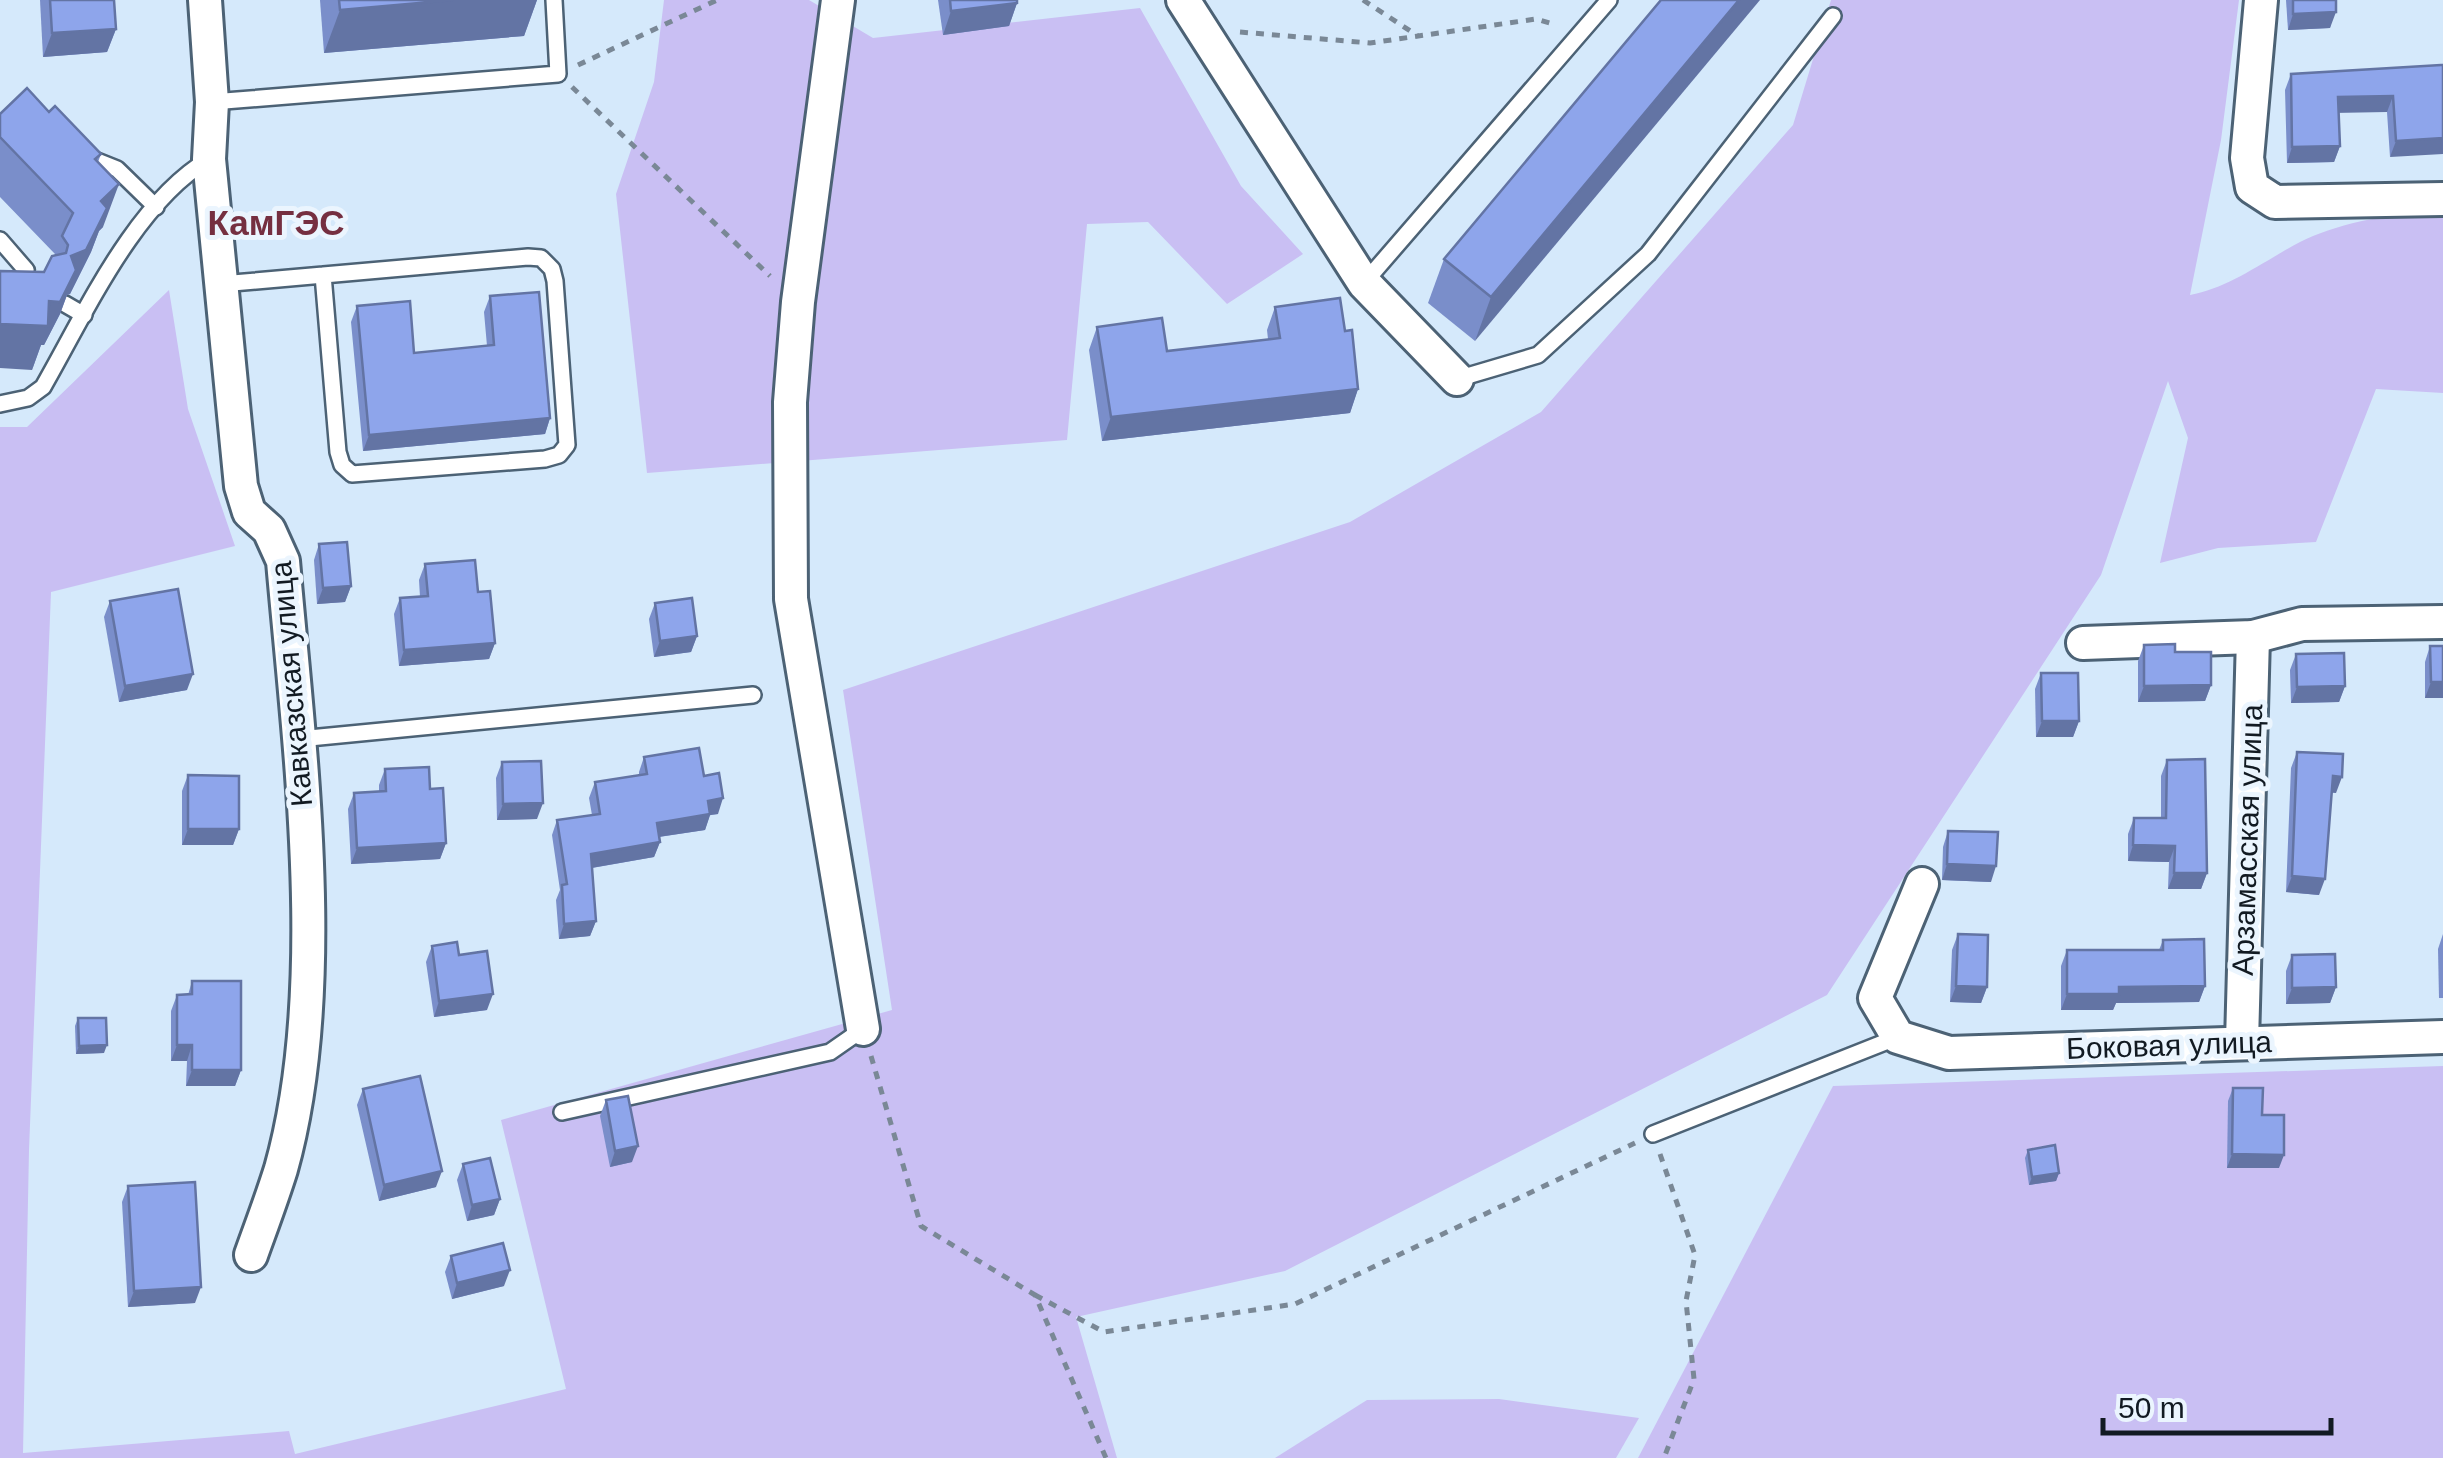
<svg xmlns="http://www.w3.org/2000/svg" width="2443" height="1458" font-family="Arial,sans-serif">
<rect width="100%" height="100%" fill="#d5e9fb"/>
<g fill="#c9bff3">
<path d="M664,0H809L873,38L1140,8L1241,186L1303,254L1227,304L1148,222L1087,224L1067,440L647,473L616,194L654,82Z"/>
<path d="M1831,0H2239L2221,140L2190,295C2229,288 2264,261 2300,242C2337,223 2403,210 2443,214V393L2376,389L2316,542L2218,548L2160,563L2188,438L2168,381L2101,575L1827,995L1285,1271L1076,1317L1117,1458H0V427H27L169,290L188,409L235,546L51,592L29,1150L23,1453L289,1431L295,1454L566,1389L501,1120L892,1010L843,690L1350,522L1541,412L1793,125Z"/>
<path d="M2443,1066V1458H1638L1833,1086Z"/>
<path d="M1499,1399L1639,1418L1616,1458H1275L1367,1400Z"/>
</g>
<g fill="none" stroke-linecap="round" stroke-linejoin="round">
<defs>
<g id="service">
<path d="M212,102L558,74L554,0"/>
<path d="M82,155L117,169L156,207"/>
<path d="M0,240L26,270L18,283L0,287"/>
<path d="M1364,283L1609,0"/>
<path d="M221,284L528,257L541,258L552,269L555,281L567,445L559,455L545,459L352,474L342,465L338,452L323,275"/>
<path d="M65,304L84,315"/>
<path d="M1457,379L1538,355L1648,254L1833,16"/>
<path d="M0,404L28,398L43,387C86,312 134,204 209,159"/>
<path d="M299,739L753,695"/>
<path d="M562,1112L830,1052L863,1029"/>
<path d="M1653,1134L1898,1037"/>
</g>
<g id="minor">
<path d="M205,0L212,102L209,159L241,486L249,512L269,530L283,561C299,747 332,988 281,1169C272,1198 261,1227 251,1255"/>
<path d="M838,0L798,302L790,402L791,599L863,1029"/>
<path d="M1183,0L1364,283L1457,379"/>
<path d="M2261,0L2247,158L2252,187L2275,202L2443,199"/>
<path d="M2083,643L2253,637L2302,624L2443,622"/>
<path d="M1922,884L1875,998L1898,1037L1949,1053L2443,1037"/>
<path d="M2242,1042L2253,637"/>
</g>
</defs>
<use href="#service" stroke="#4c6275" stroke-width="20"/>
<use href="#minor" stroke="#4c6275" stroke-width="38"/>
<g stroke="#7a8896" stroke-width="5" stroke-dasharray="8 8" stroke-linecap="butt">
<path d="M1363,0L1418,36"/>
<path d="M1240,32L1370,43L1536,19L1556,25"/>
<path d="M578,65L717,0"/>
<path d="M572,87L770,276"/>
<path d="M871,1056L921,1226L1035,1295L1106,1458"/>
<path d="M1660,1154L1695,1255L1686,1301L1694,1379L1664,1458"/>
<path d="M1035,1295L1104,1332L1295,1304L1635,1143"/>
</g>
<use href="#service" stroke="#fff" stroke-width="15"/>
<use href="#minor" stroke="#fff" stroke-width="32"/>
</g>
<g fill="#7a8eca">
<path d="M40,0H114L116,29L107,52L43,57Z"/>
<path d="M320,0H537L524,36L324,53Z"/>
<path d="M938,0H1017V3L1009,26L943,35Z"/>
<path d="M1661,0L1475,341L1428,303L1444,259Z"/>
<path d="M2286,0H2336L2330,28L2288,30Z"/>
<path d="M2443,65L2390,157L2387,112H2339L2340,146L2334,162L2287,163L2285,90L2291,74Z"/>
<path d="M49,112L101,154L98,162L103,227L99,231L91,252L70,294L67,295L60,314L44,345H41L32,370L44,272L55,254L0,197V114Z"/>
<path d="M490,296L550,418L545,434L363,451L351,322L357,306L414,353L487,346L484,312Z"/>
<path d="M1275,307L1345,331L1358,389L1350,413L1102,441L1089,350L1097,327L1167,351L1268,339L1267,330Z"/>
<path d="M319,544L351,586L345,602L317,604L314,560Z"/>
<path d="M425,564L478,592L495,643L489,659L399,666L394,614L400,598L420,597L419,580Z"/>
<path d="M110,601L187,690L119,702L104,617Z"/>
<path d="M655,603L697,636L691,652L654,657L649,619Z"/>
<path d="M2144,645L2175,652L2211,685L2205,701L2138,702V661Z"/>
<path d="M2430,646L2443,698H2425V662Z"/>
<path d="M2296,654L2345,686L2339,702L2291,703L2290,670Z"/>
<path d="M2041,673L2079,721L2073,737H2036L2035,689Z"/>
<path d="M2297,752L2336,793L2331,792L2319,895L2286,892L2291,768Z"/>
<path d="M644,757L704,776L718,814L710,815L705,830L659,837L660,842L654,857L592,868L596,921L590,936L559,939L556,900L560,890L552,835L557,820L592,815L589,798L595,782L639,775V772Z"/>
<path d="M2167,760L2207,873L2201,889H2168L2169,862L2128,861V834L2134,818H2161V776Z"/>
<path d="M502,762L537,819L497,820L496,778Z"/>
<path d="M385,769L430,789L446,843L440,859L351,864L348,809L354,793L379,792V785Z"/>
<path d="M188,775L239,829L233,845H182V791Z"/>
<path d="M1948,831L1991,882L1942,880L1943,847Z"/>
<path d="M1958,934L1987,987L1981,1003L1950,1002L1952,950Z"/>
<path d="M2443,934V998H2439L2438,949Z"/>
<path d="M2163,940L2205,986L2199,1002L2116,1003L2113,1010H2061V966L2067,950H2159Z"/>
<path d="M432,946L459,955L487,1010L434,1017L426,962Z"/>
<path d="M2292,955L2336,987L2330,1003L2286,1004V971Z"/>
<path d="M192,981L241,1070L235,1086H186L187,1061H171V1011L177,995H188Z"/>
<path d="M78,1018L104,1053L76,1054L75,1026Z"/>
<path d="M2233,1088L2262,1115L2279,1168H2227L2228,1101Z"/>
<path d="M363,1089L436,1187L379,1201L357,1105Z"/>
<path d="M606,1100L632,1162L610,1167L600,1116Z"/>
<path d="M2028,1150L2059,1173L2056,1181L2029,1185L2025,1158Z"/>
<path d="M463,1164L500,1199L494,1215L467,1221L457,1180Z"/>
<path d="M128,1186L195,1303L128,1307L122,1202Z"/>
<path d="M451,1256L504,1286L452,1299L445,1272Z"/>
</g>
<g fill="#6374a4">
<path d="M453,0H537L524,36L324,53L340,10Z"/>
<path d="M1739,0H1760L1475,341L1491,297Z"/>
<path d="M1017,3L1009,26L943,35L951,11Z"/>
<path d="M2336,12L2330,28L2288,30L2293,14Z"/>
<path d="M116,29L107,52L43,57L52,33Z"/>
<path d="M2393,96L2387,112L2333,113L2338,97Z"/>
<path d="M2443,138V154L2390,157L2396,141Z"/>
<path d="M2340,146L2334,162L2287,163L2292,147Z"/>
<path d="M119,184L103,227L99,231L91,252L70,294L67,295L60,314L44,345H41L32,370L0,368V324L49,301L71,256L101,201Z"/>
<path d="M1358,389L1350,413L1102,441L1111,417Z"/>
<path d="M550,418L545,434L363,451L369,435Z"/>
<path d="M351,586L345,602L317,604L323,588Z"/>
<path d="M697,636L691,652L654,657L660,641Z"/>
<path d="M495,643L489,659L399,666L404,650Z"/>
<path d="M193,674L187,690L119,702L125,686Z"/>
<path d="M2431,682H2443V698H2425Z"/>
<path d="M2211,685L2205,701L2138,702L2144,686Z"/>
<path d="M2345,686L2339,702L2291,703L2297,687Z"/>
<path d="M2042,721H2079L2073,737H2036Z"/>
<path d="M2333,776L2342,777L2336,793L2327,792Z"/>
<path d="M723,798L718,814L710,815L705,830L651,838L657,823L708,801Z"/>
<path d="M543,803L537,819L497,820L503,804Z"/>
<path d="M188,829H239L233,845H182Z"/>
<path d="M660,842L654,857L585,869L591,854Z"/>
<path d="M446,843L440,859L351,864L357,848Z"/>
<path d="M2133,845L2175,846L2169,862L2128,861Z"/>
<path d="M1947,864L1996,866L1991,882L1942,880Z"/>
<path d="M2174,873H2207L2201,889H2168Z"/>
<path d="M2292,876L2325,879L2319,895L2286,892Z"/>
<path d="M596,921L590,936L559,939L564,924Z"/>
<path d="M1956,986L1987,987L1981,1003L1950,1002Z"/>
<path d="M2205,986L2199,1002L2116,1003L2113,1010H2061L2067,994L2119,987Z"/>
<path d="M2336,987L2330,1003L2286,1004L2292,988Z"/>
<path d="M493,994L487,1010L434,1017L439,1001Z"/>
<path d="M107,1045L104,1053L76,1054L79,1046Z"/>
<path d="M177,1045H192L187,1061H171Z"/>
<path d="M192,1070H241L235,1086H186Z"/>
<path d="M638,1146L632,1162L610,1167L615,1151Z"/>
<path d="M2232,1154L2284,1155L2279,1168H2227Z"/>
<path d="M442,1171L436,1187L379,1201L384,1185Z"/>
<path d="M2059,1173L2056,1181L2029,1185L2032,1177Z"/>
<path d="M500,1199L494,1215L467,1221L472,1205Z"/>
<path d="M510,1270L504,1286L452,1299L457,1283Z"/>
<path d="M201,1287L195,1303L128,1307L134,1291Z"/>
</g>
<g fill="#8ea5eb" stroke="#6374a4" stroke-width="2.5">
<path d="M50,0H114L116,29L52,33Z"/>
<path d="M339,0H453L340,10Z"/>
<path d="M950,0H1017V3L951,11Z"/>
<path d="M1661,0H1739L1491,297L1444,259Z"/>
<path d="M2293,0H2336V12L2293,14Z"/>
<path d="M2441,65H2443V138L2396,141L2393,96L2338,97L2340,146L2292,147L2291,74Z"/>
<path d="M27,88L49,112L55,106L101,154L95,159L119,184L101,201L107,208L86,250L71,256L76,270L60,302L49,301L48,326L0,324V271L44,272L52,256L66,253L68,245L62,236L73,213L0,137V114Z"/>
<path d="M539,292L550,418L369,435L357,306L410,301L414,353L494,345L490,296Z"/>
<path d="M1340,298L1345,331L1352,330L1358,389L1111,417L1097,327L1162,318L1167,351L1280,338L1275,307Z"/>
<path d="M347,542L351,586L323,588L319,544Z"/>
<path d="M475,560L478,592L490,591L495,643L404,650L400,598L428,596L425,564Z"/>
<path d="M178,589L193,674L125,686L110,601Z"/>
<path d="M692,598L697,636L660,641L655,603Z"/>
<path d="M2175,644V652H2211V685L2144,686V645Z"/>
<path d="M2430,646H2443V682H2431Z"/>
<path d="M2344,653L2345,686L2297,687L2296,654Z"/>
<path d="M2041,673H2078L2079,721H2042Z"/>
<path d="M699,748L704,776L719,773L723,798L708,801L710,814L657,823L660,842L591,854L596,921L564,924L562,885L567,884L557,820L600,814L595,782L647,774L644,757Z"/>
<path d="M2297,752L2343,754L2342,777L2333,776L2325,879L2292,876Z"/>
<path d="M2205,759L2207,873H2174L2175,846L2133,845L2134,818H2166L2167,760Z"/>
<path d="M541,761L543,803L503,804L502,762Z"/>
<path d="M429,767L430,789L443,788L446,843L357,848L354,793L386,791L385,769Z"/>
<path d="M188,775L239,776V829H188Z"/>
<path d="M1948,831L1998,832L1996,866L1947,864Z"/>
<path d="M1958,934L1988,935L1987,987L1956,986Z"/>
<path d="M2204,939L2205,986L2119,987V994H2067V950H2163V940Z"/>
<path d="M457,942L459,955L487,951L493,994L439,1001L432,946Z"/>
<path d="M2335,954L2336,987L2292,988V955Z"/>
<path d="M192,981H241V1070H192V1045H177V995L192,994Z"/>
<path d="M78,1018H106L107,1045L79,1046Z"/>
<path d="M420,1076L442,1171L384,1185L363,1089Z"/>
<path d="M2233,1088H2263L2262,1115H2284V1155L2232,1154Z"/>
<path d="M628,1096L638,1146L615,1151L606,1100Z"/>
<path d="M2055,1145L2059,1173L2032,1177L2028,1150Z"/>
<path d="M490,1158L500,1199L472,1205L463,1164Z"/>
<path d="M195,1182L201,1287L134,1291L128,1186Z"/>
<path d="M503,1243L510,1270L457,1283L451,1256Z"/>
</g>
<g text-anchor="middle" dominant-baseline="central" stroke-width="10" stroke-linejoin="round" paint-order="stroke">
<g font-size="30" fill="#121a22" stroke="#ebf5fe">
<text transform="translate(291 684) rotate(-95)">Кавказская улица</text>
<text transform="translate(2247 840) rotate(-88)">Арзамасская улица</text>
<text transform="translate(2169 1045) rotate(-2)">Боковая улица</text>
</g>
<g font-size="35" font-weight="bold" fill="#752f40" stroke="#ebf5fe">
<text x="276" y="222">КамГЭС</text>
</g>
</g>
<path d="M2103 1418v15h228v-15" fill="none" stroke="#121a22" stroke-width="5"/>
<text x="2118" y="1418" font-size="30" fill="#121a22" stroke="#ebf5fe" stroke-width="8" paint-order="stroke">50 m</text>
</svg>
